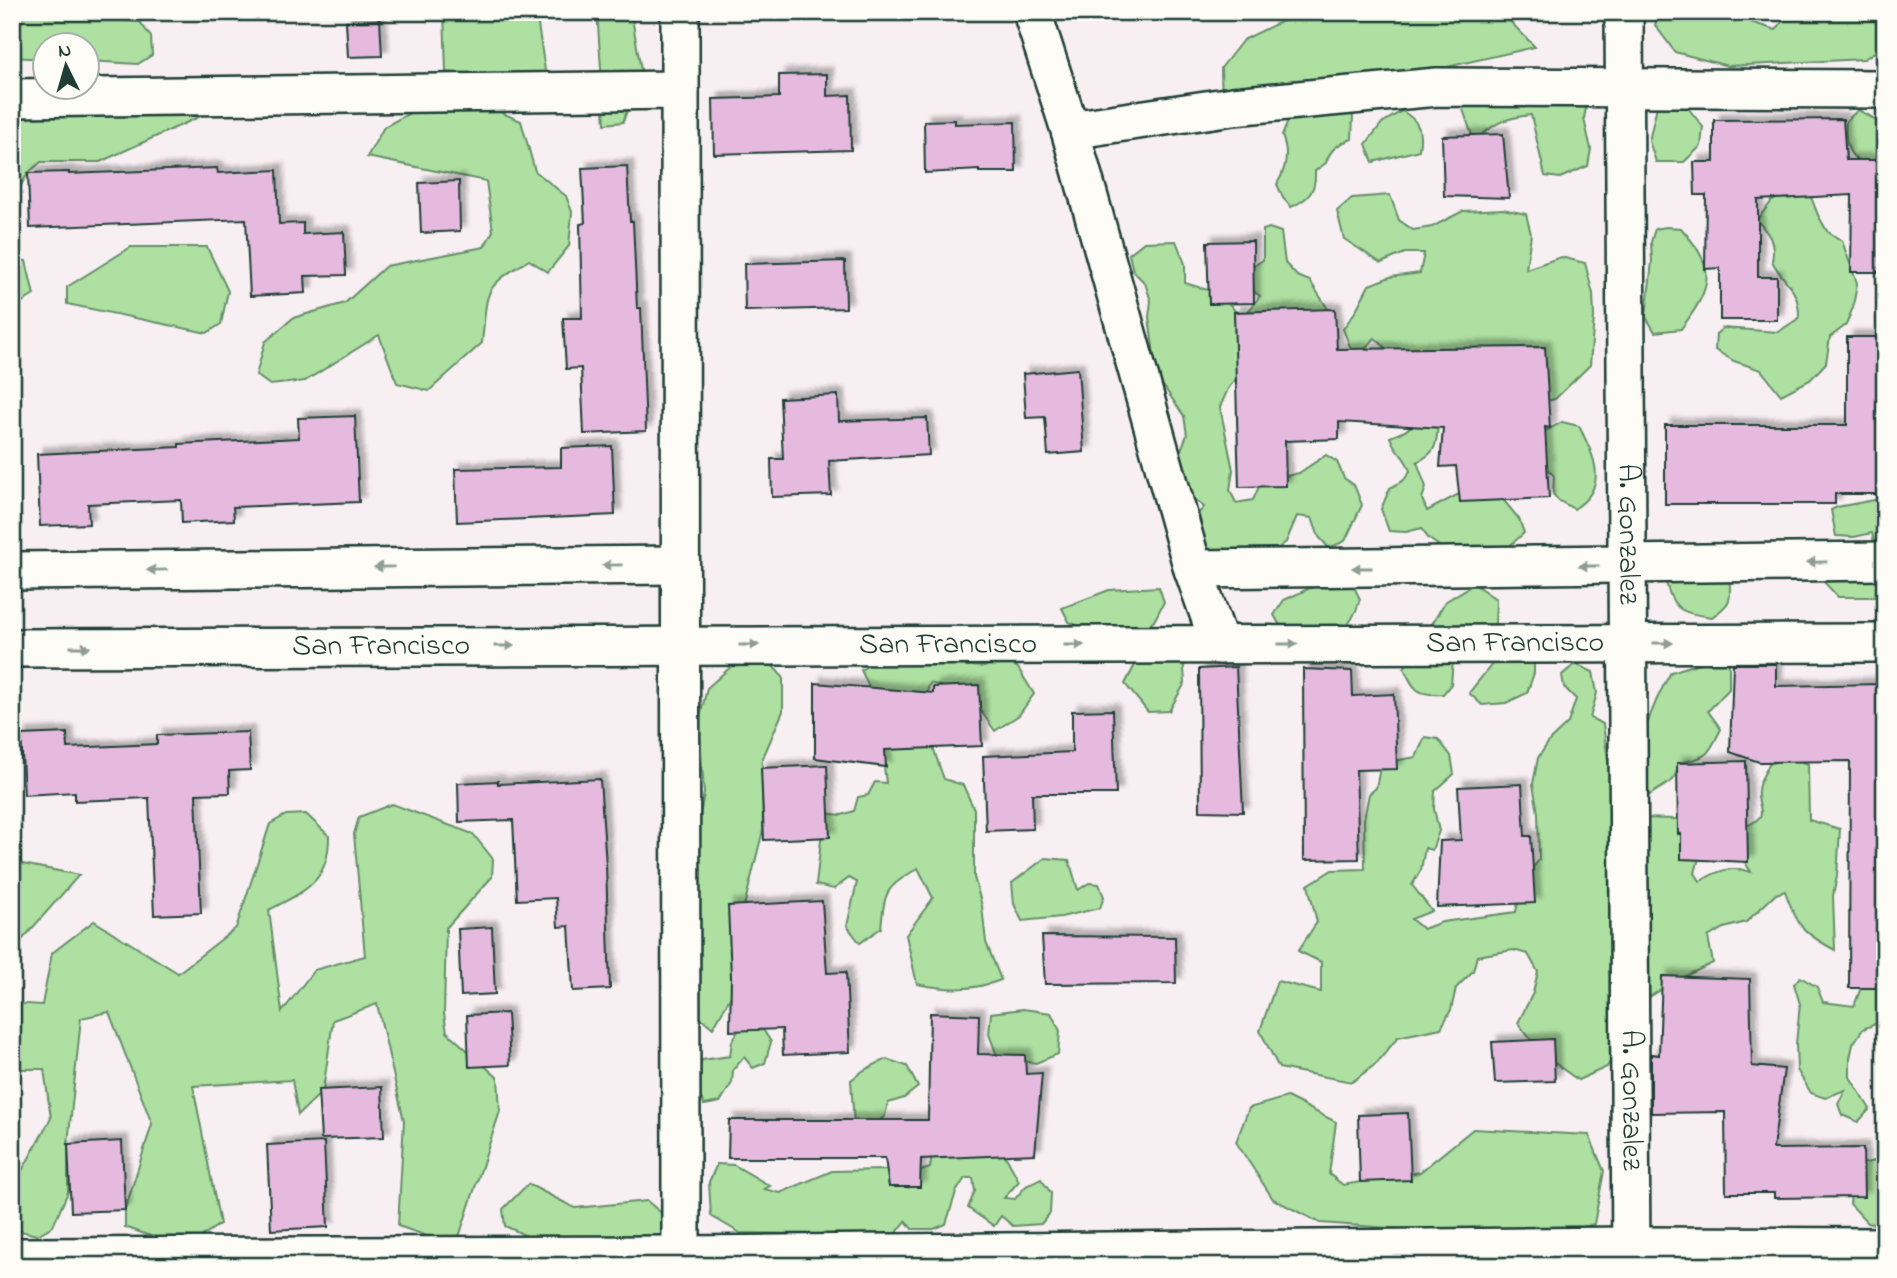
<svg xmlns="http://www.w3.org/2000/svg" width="1897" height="1278" font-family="'Indie Flower',sans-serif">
<defs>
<filter id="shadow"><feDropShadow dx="6" dy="-6" stdDeviation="2" flood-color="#0004"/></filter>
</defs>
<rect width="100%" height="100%" fill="#f8eff2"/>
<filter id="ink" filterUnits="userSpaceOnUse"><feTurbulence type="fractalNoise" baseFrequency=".0143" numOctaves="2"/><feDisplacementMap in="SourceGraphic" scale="14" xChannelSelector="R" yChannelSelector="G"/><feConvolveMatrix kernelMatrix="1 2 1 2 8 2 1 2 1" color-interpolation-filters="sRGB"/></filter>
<g filter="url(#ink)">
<g fill="#ade0a1" stroke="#668e6a" stroke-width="2">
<path d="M444,12H536L547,83L446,72Z"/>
<path d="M597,12H631L641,70L623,122L605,124Z"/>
<path d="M1316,12H1501L1535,47L1349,89L1354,91L1352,139C1338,144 1330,149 1326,163L1315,171C1316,191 1309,199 1291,207L1283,198L1277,184C1286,169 1289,152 1282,136L1289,118L1222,104L1221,68L1243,40L1280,22Z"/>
<path d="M1658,12H1719L1776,30L1789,12H1878L1879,49L1864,59L1728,66L1675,52L1655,25Z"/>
<path d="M12,13L81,16L140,22L151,37L152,55L138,64L88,61V46H46L45,59L12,57Z"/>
<path d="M1494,67L1513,86L1588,95L1584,119L1591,149L1588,166L1560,178L1545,176L1531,115C1503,118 1495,123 1474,141L1460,101L1481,72Z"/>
<path d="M1681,99L1703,127L1701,146L1684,162H1656L1649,141L1657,106Z"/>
<path d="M488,107L521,121L535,171L566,196L572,212L569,246L548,272L529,260C481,289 488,289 482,343L429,391L397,383L379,335L305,381L270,385L256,375L265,342L293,318L345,303L386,266L484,247L493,231L486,181L367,157L384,127L417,109Z"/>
<path d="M1858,110C1885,123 1885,127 1885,156C1852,172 1844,150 1846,121Z"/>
<path d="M1402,111C1420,121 1422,131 1419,150L1373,162L1366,144L1382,123Z"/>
<path d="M32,112L201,116L100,162H41L28,173L12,201V118Z"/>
<path d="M1790,192H1809L1818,215L1827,231L1842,241L1857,283L1853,307L1846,325L1830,337L1826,363L1810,380L1781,395L1761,370L1734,361L1715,350L1716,334L1723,328L1778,332L1799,318C1800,288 1783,283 1772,261C1776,242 1769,234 1757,220L1772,201Z"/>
<path d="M1390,195L1399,220L1413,230L1432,227L1463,211L1503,209L1526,214L1531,234L1526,269L1561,257L1585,263L1593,294L1594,317L1590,365L1555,399L1532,405L1393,355L1375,338L1355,359L1343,329L1355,312L1369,285L1390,277L1420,273L1424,253H1405L1381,263L1344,239L1337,211L1352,198Z"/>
<path d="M1666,227L1681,228C1718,270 1712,287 1681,329L1655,332L1646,317L1652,261L1651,242L1655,229Z"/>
<path d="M1269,228L1281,232L1285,263L1297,276L1310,281L1330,312L1234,330L1240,343L1258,350L1228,389L1220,407L1233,470L1230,490L1236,503L1253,500L1261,482L1299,473L1326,455L1337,462L1344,478L1354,485L1362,505L1345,541L1329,548L1319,537L1312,518L1297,516L1286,542L1272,553L1252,556L1228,549L1206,555L1193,520L1204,507L1189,496L1178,457L1187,435L1184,416L1157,377L1149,317L1151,301L1145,283L1133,271L1129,254L1144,242L1176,241L1185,264V283L1221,294L1237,313L1246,314L1260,296L1246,286L1248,269L1263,260V230Z"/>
<path d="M131,247H207L228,291L221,324L207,333L67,304V287Z"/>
<path d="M12,259L26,261L34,295L12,308Z"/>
<path d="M1419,420L1438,425C1436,446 1437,452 1417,462L1426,487L1422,499L1427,511L1470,488L1497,492L1519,519L1524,533L1506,549L1445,550L1428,538L1422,528L1406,532L1389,531L1381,509L1390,488L1404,480L1410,471C1405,454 1396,454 1390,437L1405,431Z"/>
<path d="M1562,422L1579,426C1594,456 1610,487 1574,509L1558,500L1553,494L1554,476L1541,461L1536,436Z"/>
<path d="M1885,498V597H1838L1824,582L1827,568L1875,547L1872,533L1854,537L1836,536L1831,510L1837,507Z"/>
<path d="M1717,575L1729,578C1732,600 1731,604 1712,617C1684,613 1673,612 1666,582Z"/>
<path d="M1337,578L1351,581L1360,599C1349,638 1330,638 1296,653L1274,615L1284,600L1308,589Z"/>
<path d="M1474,584L1496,599L1495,627L1453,660L1451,684L1443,694C1417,696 1414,690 1404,668L1412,658L1445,602Z"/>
<path d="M1159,587L1164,602L1154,621L1137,634L1095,632L1069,622L1062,608L1109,590Z"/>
<path d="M1183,655L1185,683L1169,711L1148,712L1125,684L1136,663Z"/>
<path d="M1534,655V673L1527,693L1506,703L1482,705L1469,693L1497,658Z"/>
<path d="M882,656L948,657L959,665L984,667L1004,659L1018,668L1034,694L1019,715L995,731L969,694L930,683C919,711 934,752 944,779L963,785L974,809V877L982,906L986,942L1001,980C972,991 946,990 917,984L906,935L933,898L918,868C885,889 885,889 881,928L860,943L847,926L857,882L849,878L834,889L816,885L824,813L842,815L854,811L858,797L868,795L875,782L886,783L876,702L861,670Z"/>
<path d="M1709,660L1729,662V689L1708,711L1721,729C1709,753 1709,758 1681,762L1673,780L1648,796L1637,787C1642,738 1646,715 1671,672Z"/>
<path d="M735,663L771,664L783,677V711L762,760L763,830L736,939L731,996L713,1028L688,1007L682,917L704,793L699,722L707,688Z"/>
<path d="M1575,664L1593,672L1597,693L1590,718L1603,724L1610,775L1609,807L1626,824L1641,818L1676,819L1702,835L1701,851L1695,873L1700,881C1718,871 1730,865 1751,872L1737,850L1739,829C1778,814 1752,810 1759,785C1761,778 1766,771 1769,764L1790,757L1808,764L1809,820L1840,829L1837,876L1833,896L1835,950C1803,933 1797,926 1785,891L1776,894L1746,922L1724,928L1708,937L1713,963L1675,981L1648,998L1607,1067L1578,1080L1541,1053L1518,1023L1533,993L1538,972L1528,954L1513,950L1477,956L1473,971L1456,988L1451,1010L1441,1028L1398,1037L1377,1063L1352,1082L1279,1068L1260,1031L1277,981L1321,992V962L1298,951L1317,922L1308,885L1332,870L1365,869L1364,819L1369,794L1376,788L1381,763L1416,757L1425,737L1438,739L1451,756L1454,774L1435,791L1434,809L1439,831L1432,850L1425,848L1421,870L1412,885L1432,911L1411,919L1423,929L1442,922L1516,912L1523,880L1539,860L1538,813L1533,784L1538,758L1550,740L1568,723L1576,699L1564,687L1562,675Z"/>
<path d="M392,804L473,834L493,859L492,877L446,928L444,1014L447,1032L498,1078L500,1111L456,1246L398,1226L404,1121L377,1004L333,1020L323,1091L298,1115L292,1080L193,1086L220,1224L184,1248L125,1227V1210L152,1124L109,1012L81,1018L68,1144V1192L53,1226L37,1235L12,1229V1189L51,1118L44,1069H12V1003L42,1005L52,953L94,921L178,973L236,928L270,824L286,815L306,814L329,836C329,883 304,891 269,910L282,1012L314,970L365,956L354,834L359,817Z"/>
<path d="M1045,858L1069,860L1078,890L1089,883L1099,884L1104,897L1100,908L1061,917L1022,921L1014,904L1012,883Z"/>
<path d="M12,862L79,875L22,940L12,939Z"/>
<path d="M1885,975V1020L1863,1029L1853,1044L1850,1058V1077L1870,1109L1858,1122L1842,1115L1838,1104L1845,1090L1825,1098L1811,1093L1797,1070L1796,1044L1800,1004L1794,984L1800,977L1817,987L1823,1002L1854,1006L1862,985Z"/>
<path d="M1023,1009L1051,1013L1060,1031L1058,1054L1036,1063L1015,1060L999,1061L989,1034L991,1013Z"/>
<path d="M743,1023L760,1025L771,1042L765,1063L753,1068L744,1057L733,1070L732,1083L720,1102L704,1105C697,1089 695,1076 702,1060L730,1056L732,1041Z"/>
<path d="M886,1059L907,1066L918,1087L904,1098L888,1103L885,1116L871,1127L854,1125L851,1080L864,1070Z"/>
<path d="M1287,1097L1336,1122L1329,1174L1343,1185L1420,1172L1473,1129L1589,1135L1604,1171L1594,1224L1543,1239L1320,1223L1273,1199L1236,1142L1249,1108Z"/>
<path d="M1001,1148L1019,1181L1004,1198L1015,1199L1026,1186L1041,1179L1051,1193L1050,1213L1041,1224L1013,1226L1001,1216L994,1226L968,1208L975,1191L973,1178H965L956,1192L946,1224L934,1229H912L906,1221L895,1235L740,1233L711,1216L709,1182L717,1164L734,1165L770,1186L764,1189L780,1193L832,1171L886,1170L904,1176L908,1187L914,1173L930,1168L932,1154Z"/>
<path d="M1885,1158V1226L1868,1223L1850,1204L1852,1185L1858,1165Z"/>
<path d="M528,1184L575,1208L647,1201L671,1221L672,1239L551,1247L505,1226L503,1209Z"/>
</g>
<g fill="#e6badf" stroke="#1f3d34" stroke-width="2" filter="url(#shadow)">
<path d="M380,20L382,56L348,57L346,21Z"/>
<path d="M827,74V96L850,95L851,150L714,154L713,99L779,97V75Z"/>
<path d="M1843,119L1846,160H1885V272H1851L1852,195L1758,200V277H1777V320H1720V268L1705,269L1706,195H1695L1694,162H1714V120Z"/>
<path d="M955,120V124L1015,122L1016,172H979V170L925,173L924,121Z"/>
<path d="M1503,134L1509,198L1444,196L1442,136Z"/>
<path d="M627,166L630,221H633L637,308H641L646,431L584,434L581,368L566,369L563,318H582L580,224L585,223L582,168Z"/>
<path d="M217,168L218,173L277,170L279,224L303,223V234L344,232L346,275L305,276L306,293L250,296L246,219L30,228L28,173L69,172V174Z"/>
<path d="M459,181L460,231L421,233L419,183Z"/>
<path d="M1253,241L1254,303L1209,304L1207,242Z"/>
<path d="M845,261L846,308L745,311L744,264Z"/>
<path d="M1335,309L1337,349L1545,347L1550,428L1545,427L1549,498L1460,502L1456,466L1440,467L1443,428L1339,422V439L1285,441L1286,486L1239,487L1234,312Z"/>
<path d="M1847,337H1885V494H1835V504H1665V425H1847Z"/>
<path d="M1078,369L1084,452L1048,455L1045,417L1026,418L1023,374Z"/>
<path d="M838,395L839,421L927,418L929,455L829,461L831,495L772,497L771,459H783L780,398Z"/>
<path d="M355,416L359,502L233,507L234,520L182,523L181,500L88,504L89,524L40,526L37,454L179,447V444L299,438L298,418Z"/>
<path d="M612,446L615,515L457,522L455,469L561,467V448Z"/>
<path d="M1733,664H1776V686L1882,684L1881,939H1885V988H1849L1850,761L1759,762L1730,752Z"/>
<path d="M1236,667L1243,812L1200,811L1199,669Z"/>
<path d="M1303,669L1352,671L1353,696L1394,694L1397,769L1356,770L1359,859L1304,860Z"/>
<path d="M815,683L933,693V687L979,685L982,746L885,750L886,767L815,758Z"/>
<path d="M1113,710L1116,794H1032L1033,829L986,831L983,756L1072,752V711Z"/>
<path d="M248,732L250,770L229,771L230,793L196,794L201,913L154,915L149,798L75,801V792L24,795L21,735L67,733L68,748L157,744V735Z"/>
<path d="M1746,761L1748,862L1681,859V834H1678L1677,763Z"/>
<path d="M827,765L830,837L764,840L761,768Z"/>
<path d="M600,779L606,865L610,989L573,991L569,926L558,927L556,898L517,900L513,820L459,822L458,783L498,781V784Z"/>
<path d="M1522,784L1525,836H1531L1535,903L1437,907L1440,841L1461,840L1458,787Z"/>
<path d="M822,901L827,973L846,972L850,1052L783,1055L782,1029L730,1031L731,977L728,906Z"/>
<path d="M492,927L495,994L461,996L458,929Z"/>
<path d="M1042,936L1175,937L1176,983L1045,984Z"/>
<path d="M1662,976L1750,979L1752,1066L1784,1069L1773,1149L1863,1148L1864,1197L1774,1198V1193H1726L1725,1112L1651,1113V1054L1659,1055Z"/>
<path d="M507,1013L510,1065L469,1067L467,1015Z"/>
<path d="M930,1013L979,1015L978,1054L1025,1055L1026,1074L1042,1073L1035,1154L921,1159L920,1187H889L885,1158H728L729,1120H928Z"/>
<path d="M1553,1039L1555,1081L1495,1083L1492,1042Z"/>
<path d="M382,1087L384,1137L321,1139L318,1090Z"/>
<path d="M1408,1113L1411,1180L1360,1182L1358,1115Z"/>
<path d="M122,1141L125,1210L71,1212L68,1144Z"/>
<path d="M324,1142L328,1227L271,1230L267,1145Z"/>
</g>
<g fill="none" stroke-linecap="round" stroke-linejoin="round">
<defs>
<g id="street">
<path d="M680,12L681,1266"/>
<path d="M1032,12L1070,130L1193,569L1220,645"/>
<path id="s1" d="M1624,12L1631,1266"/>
<path d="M12,98L680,90"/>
<path d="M1070,130L1233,106L1437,87L1885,89"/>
<path d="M1193,569L1885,561"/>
<path d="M12,571L680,565"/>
<path id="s2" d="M12,648L1885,643"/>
<path d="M12,1257L681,1255L1631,1246L1885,1247"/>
</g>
</defs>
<use href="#street" stroke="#1f3d34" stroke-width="42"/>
<use href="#street" stroke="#fdfcf7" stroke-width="37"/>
</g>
<defs><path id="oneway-solid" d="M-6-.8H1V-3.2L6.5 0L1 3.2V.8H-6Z" transform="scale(1.75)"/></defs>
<g fill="#8e9c96">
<use href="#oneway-solid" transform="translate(1817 562) rotate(179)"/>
<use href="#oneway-solid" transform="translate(612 565) rotate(179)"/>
<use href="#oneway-solid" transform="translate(1589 566) rotate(180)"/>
<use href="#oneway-solid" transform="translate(384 567) rotate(179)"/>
<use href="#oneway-solid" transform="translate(1362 568) rotate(180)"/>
<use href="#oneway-solid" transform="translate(157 570) rotate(179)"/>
<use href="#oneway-solid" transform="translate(1663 643)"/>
<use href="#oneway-solid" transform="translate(1288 644)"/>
<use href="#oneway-solid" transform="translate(749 645)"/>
<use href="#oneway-solid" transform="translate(1074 645)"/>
<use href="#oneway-solid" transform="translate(504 646)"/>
<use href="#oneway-solid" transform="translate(80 647)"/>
</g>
</g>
<g text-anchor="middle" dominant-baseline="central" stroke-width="6" stroke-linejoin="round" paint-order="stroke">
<g font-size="30" fill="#1f3d34" stroke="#fdfcf7">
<text stroke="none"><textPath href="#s1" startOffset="522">A. Gonzalez</textPath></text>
<text stroke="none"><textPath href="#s2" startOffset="1503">San Francisco</textPath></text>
<text stroke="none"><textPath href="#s2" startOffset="936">San Francisco</textPath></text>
<text stroke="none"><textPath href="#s2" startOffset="369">San Francisco</textPath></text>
<text stroke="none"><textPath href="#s1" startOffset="1088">A. Gonzalez</textPath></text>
</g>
</g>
<rect width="1897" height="1278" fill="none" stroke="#fdfcf7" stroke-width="42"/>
<rect x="21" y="21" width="1855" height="1236" fill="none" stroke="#1f3d34" stroke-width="2.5" filter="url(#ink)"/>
<g transform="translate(66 66) rotate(355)"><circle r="33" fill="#fdfcf7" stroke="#a4b0a9" stroke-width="2"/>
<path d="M0-5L12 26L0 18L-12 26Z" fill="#1f3d34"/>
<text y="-10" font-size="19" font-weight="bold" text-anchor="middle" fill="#1f3d34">N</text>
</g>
</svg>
